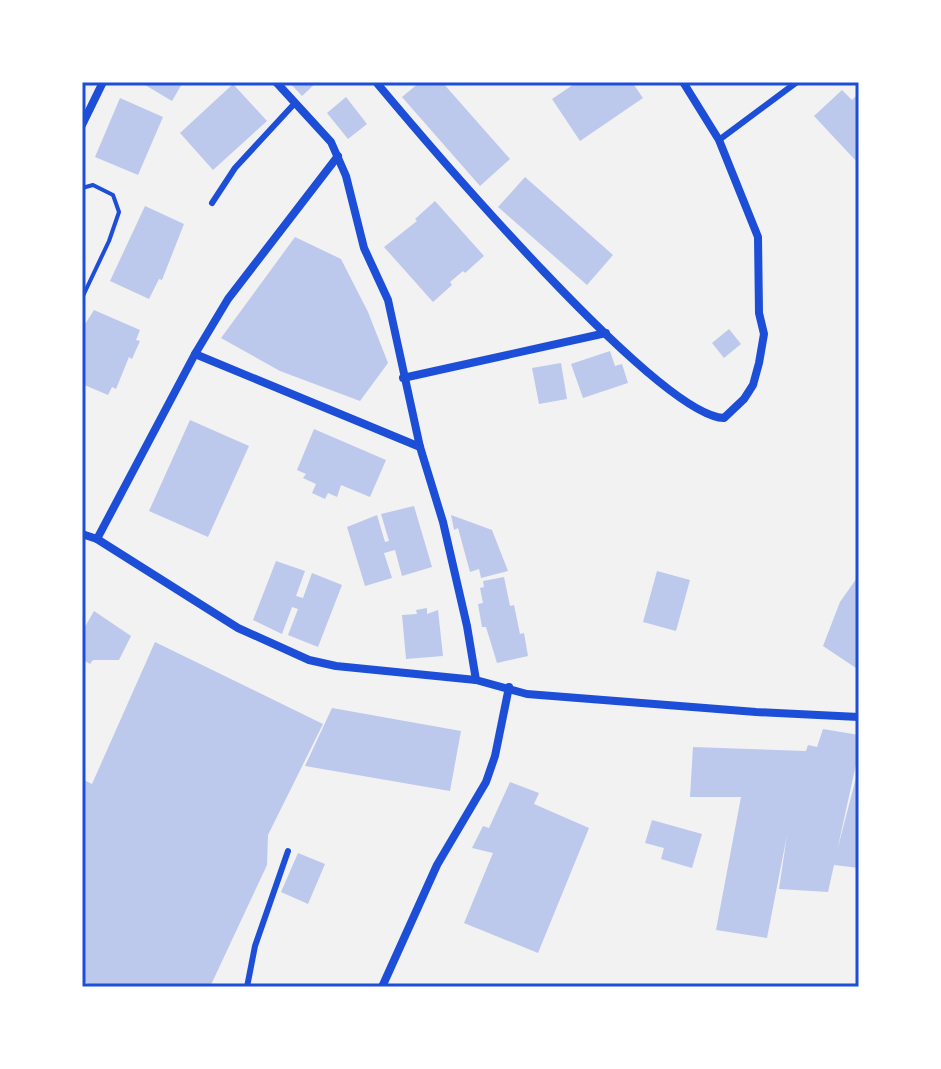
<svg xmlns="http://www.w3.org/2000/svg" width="941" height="1069" font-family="'DM Sans',sans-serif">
<rect width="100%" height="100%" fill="#f2f2f2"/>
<g fill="#bdc9ec">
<path d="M140,82H183L172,101Z"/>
<path d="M289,82H317L302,96Z"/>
<path d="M420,82H442L510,159L480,186L402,97Z"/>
<path d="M577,82H632L643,98L580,141L552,99Z"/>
<path d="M233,84L267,121L213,170L180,133Z"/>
<path d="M842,90L852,100L859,93V160L857,162L814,116Z"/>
<path d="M346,97L367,124L348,139L327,113Z"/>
<path d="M120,98L163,117L138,175L95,157Z"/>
<path d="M525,177L613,255L587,285L498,207Z"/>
<path d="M435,201L484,256L465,273L463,271L450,282L452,285L433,302L384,247L417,221L415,219Z"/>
<path d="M145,206L184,224L162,280L159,279L149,299L110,281Z"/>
<path d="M295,237L341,259L368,312L388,363L360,401L280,371L221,338Z"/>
<path d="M94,310L140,330L136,340L140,341L132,359L129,357L116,389L112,387L108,395L82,384V329Z"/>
<path d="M729,329L741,344L724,358L712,343Z"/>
<path d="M610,351L615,366L622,364L628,383L583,398L571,364Z"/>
<path d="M561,363L567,399L539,404L532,368Z"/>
<path d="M190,420L249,446L208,537L149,511Z"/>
<path d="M314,429L386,460L370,497L341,485L337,497L328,493L325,499L312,493L316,484L303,478L306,474L297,470Z"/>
<path d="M414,506L432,567L402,576L395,550L384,553L392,578L365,586L347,527L377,515L385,542L389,541L381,514Z"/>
<path d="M451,515L492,530L508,571L481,578L479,569L470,572L458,528L454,530Z"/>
<path d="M276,561L305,571L296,596L303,598L312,573L342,585L318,647L288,635L298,609L292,607L282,634L253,620Z"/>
<path d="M657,571L690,580L676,631L643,622Z"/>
<path d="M859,575V670L823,646L840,602Z"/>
<path d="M504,577L510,606L514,605L520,634L524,633L528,656L497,663L486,627H482L478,604L483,603L480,588L484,587L483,581Z"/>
<path d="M427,608V614L438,610L443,656L406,659L402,615L417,614L416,610Z"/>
<path d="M94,611L131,636L119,660H93L90,664L85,661L82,666V632Z"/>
<path d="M155,642L323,724L268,835L267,865L210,987H95L82,981V779L92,784Z"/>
<path d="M332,708L461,731L450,791L305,766Z"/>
<path d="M823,729L859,735V751L837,851L859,766V868L834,865L828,892L779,889L787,835L767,938L716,930L741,797H690L693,747L806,751L808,745L817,747Z"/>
<path d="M510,782L539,793L534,804L589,828L538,953L464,923L493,853L472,848L483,826L489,828Z"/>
<path d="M652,820L702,834L692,868L661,859L664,848L645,843Z"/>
<path d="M298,853L325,864L308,904L281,892Z"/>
</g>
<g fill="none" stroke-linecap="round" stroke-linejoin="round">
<path stroke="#1d4ed8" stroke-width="4" d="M82,188L93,185L113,195L119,212L109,241L82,298"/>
<g stroke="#1d4ed8" stroke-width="6">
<path d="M719,140L797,82"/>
<path d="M212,203L235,168L295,103"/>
<path d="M247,987L255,946L288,851"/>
</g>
<g stroke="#1d4ed8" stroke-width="8">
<path d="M276,82L331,142L346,176L364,248L388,300L420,447L443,522L467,626L476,680"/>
<path d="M376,82C427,143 658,416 724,418L744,399L753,385L759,363L764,334L759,313L758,237L719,140L683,82"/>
<path d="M82,125L103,82"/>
<path d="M195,354L420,447"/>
<path d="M403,378L606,333"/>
<path d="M82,534L97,539L238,628L309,660L336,666L476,680L527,694L756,712L859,717"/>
<path d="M97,539L195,354L228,299L338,156"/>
<path d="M382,987L437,865L486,782L495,756L509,687"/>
</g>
</g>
<rect width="941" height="1069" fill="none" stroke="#ffffff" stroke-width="168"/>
<rect x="84" y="84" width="773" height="901" fill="none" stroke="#1d4ed8" stroke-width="3"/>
</svg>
